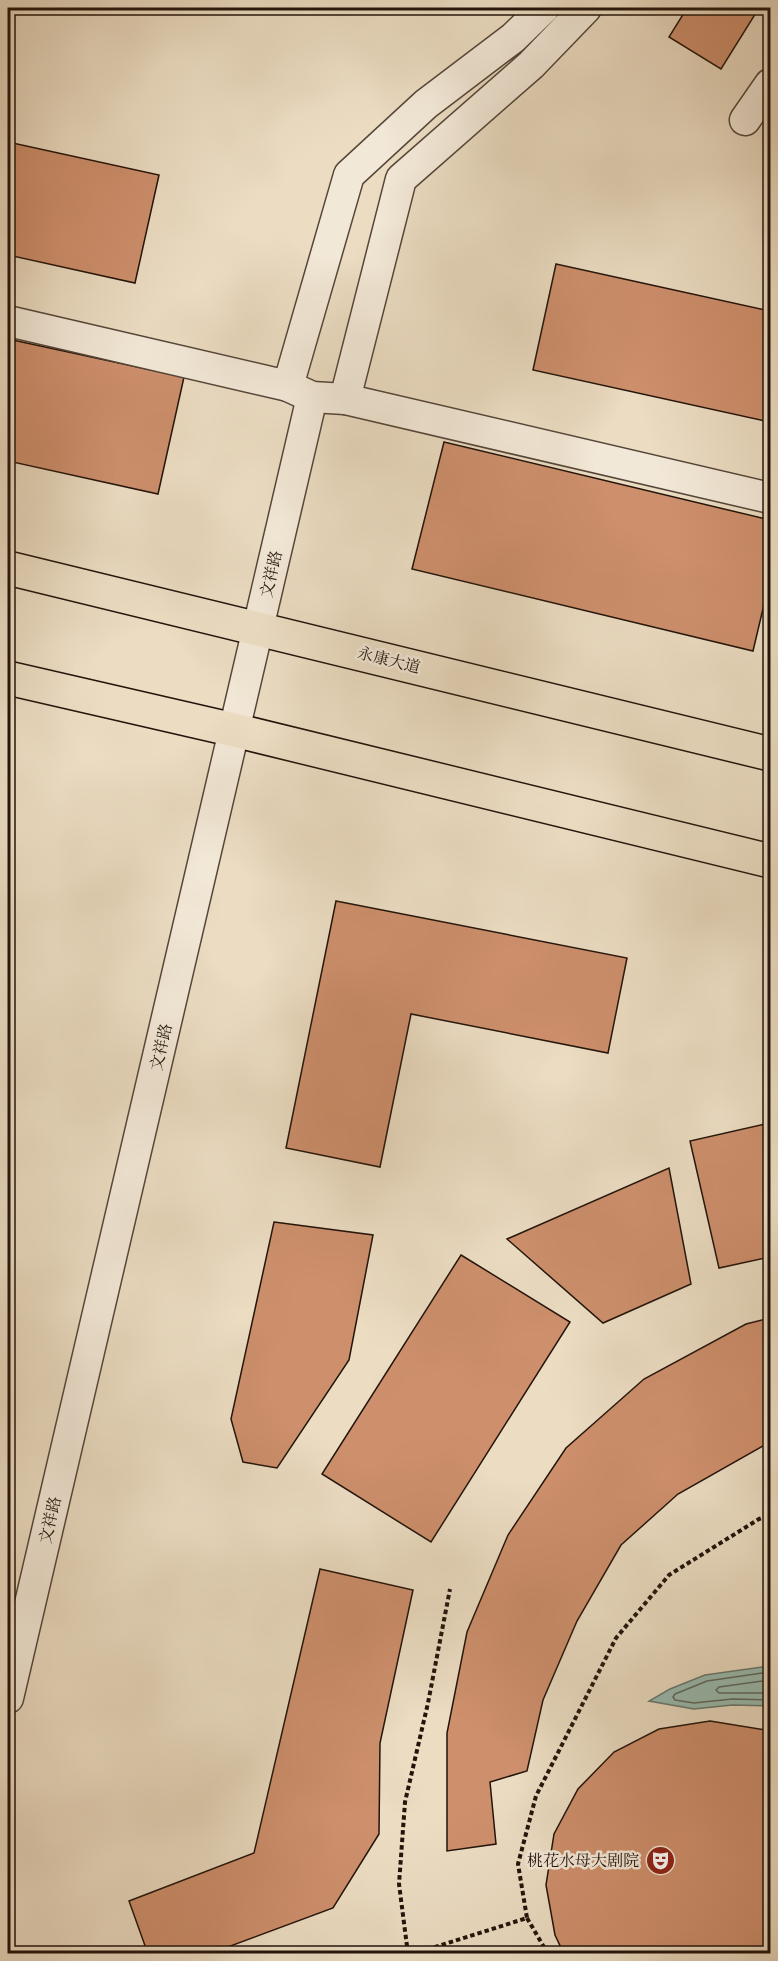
<svg xmlns="http://www.w3.org/2000/svg" width="778" height="1961" font-family="'IM FELL French Canon','Noto Serif SC',serif">
<rect width="100%" height="100%" fill="#ebdcc2"/>
<filter id="stains"><feTurbulence type="fractalNoise" baseFrequency=".00333" numOctaves="4"/><feColorMatrix values="0 0 0 0 .2 0 0 0 0 .09 0 0 0 0 .02 0 0 0 .5 -.17"/></filter>
<radialGradient id="worn" r=".72"><stop offset=".6" stop-color="#630" stop-opacity="0"/><stop offset="1" stop-color="#630" stop-opacity=".3"/></radialGradient>
<path fill="#98bcb2" stroke="#69796f" stroke-width="1.5" d="M770,1666V1706L732,1705L694,1709L649,1701L670,1689L705,1675Z"/>
<g fill="none" stroke-linecap="round" stroke-linejoin="round">
<g stroke="#5e685e" stroke-width="1.5">
<path d="M770,1672L707,1681L675,1694L673,1697L675,1700L694,1703L732,1699L770,1700"/>
<path d="M770,1680L719,1687L716,1690L719,1693H770"/>
</g>
</g>
<g fill="#cd8f6c" stroke="#23140b" stroke-width="1.5">
<path d="M687,8H759L721,69L669,37Z"/>
<path d="M8,142L159,175L135,283L8,255Z"/>
<path d="M556,264L770,311V422L533,370Z"/>
<path d="M8,339L184,377L158,494L8,461Z"/>
<path d="M444,442L770,520V579L753,651L412,569Z"/>
<path d="M336,901L627,958L608,1053L411,1014L380,1167L286,1148Z"/>
<path d="M770,1123V1257L719,1268L690,1141Z"/>
<path d="M669,1168L691,1284L603,1323L507,1239Z"/>
<path d="M274,1222L373,1235L349,1360L277,1468L243,1462L231,1419Z"/>
<path d="M461,1255L570,1322L431,1542L322,1474Z"/>
<path d="M770,1318V1442L678,1494L621,1545L577,1621L543,1700L527,1771L490,1782L496,1844L447,1851V1733L467,1632L508,1535L566,1448L644,1379L746,1324Z"/>
<path d="M320,1569L413,1590L380,1743L379,1834L333,1908L209,1954H148L129,1901L254,1853Z"/>
<path d="M710,1721L766,1730L770,1733V1954H564L555,1935L546,1885L554,1834L578,1789L614,1752L659,1729Z"/>
</g>
<g fill="none" stroke-linecap="round" stroke-linejoin="round">
<defs>
<g id="minor">
<path d="M544,8L513,38L426,104L349,175L288,386L312,397L345,399L401,179L531,65L586,8"/>
<path d="M745,120L770,84"/>
<path d="M8,321L288,386"/>
<path d="M345,399L770,498"/>
<path d="M8,1698L312,397"/>
</g>
<g id="major">
<path d="M8,568L770,754"/>
<path d="M8,678L234,730L770,861"/>
</g>
</defs>
<use href="#minor" stroke="#554639" stroke-width="33"/>
<use href="#major" stroke="#23140b" stroke-width="36"/>
<g stroke="#23140b" stroke-width="4" stroke-dasharray="4.5 3" stroke-linecap="butt">
<path d="M527,1918L548,1954"/>
<path d="M408,1954L399,1884L405,1802L428,1703L450,1589"/>
<path d="M413,1954L527,1918L518,1864L536,1796L616,1638L669,1575L759,1519L770,1515"/>
</g>
<use href="#minor" stroke="#f2e8d7" stroke-width="30"/>
<use href="#major" stroke="#ebdcc2" stroke-width="33"/>
</g>
<defs>
<symbol id="theatre-disc" viewBox="-11 -11 22 22"><circle r="9.5" fill="#8f2418" stroke="#f2e8d7"/><path d="M-5-5.5Q0-4 5-5.5V0Q5 5 0 6Q-5 5-5 0ZM-3.3-2.5H-1v1.5H-3.3ZM1-2.5H3.3v1.5H1ZM-2.8 1Q0 5.5 2.8 1Z" fill="#fff"/></symbol>
</defs>
<g fill-rule="evenodd">
<use href="#theatre-disc" x="644" y="1844" width="33" height="33"/>
</g>
<g text-anchor="middle" dominant-baseline="central" stroke-width="5" stroke-linejoin="round" paint-order="stroke">
<g font-size="16" fill="#23140b" stroke="#f2e8d7">
<text transform="translate(271 574) rotate(-77)">文祥路</text>
<text transform="translate(389 660) rotate(14)">永康大道</text>
<text transform="translate(161 1047) rotate(-77)">文祥路</text>
<text transform="translate(50 1520) rotate(-77)">文祥路</text>
</g>
<g font-size="16" fill="#23140b" stroke="#f2e8d7" text-anchor="end">
<text x="639" y="1860">桃花水母大剧院</text>
</g>
</g>
<rect width="778" height="1961" fill="none" stroke="#ebdcc2" stroke-width="30"/>
<rect x="9" y="9" width="760" height="1943" fill="none" stroke="#23140b" stroke-width="3"/>
<rect x="15" y="15" width="748" height="1931" fill="none" stroke="#23140b" stroke-width="1.5"/>
<rect width="100%" height="100%" filter="url(#stains)"/>
<rect width="100%" height="100%" fill="url(#worn)"/>
</svg>
